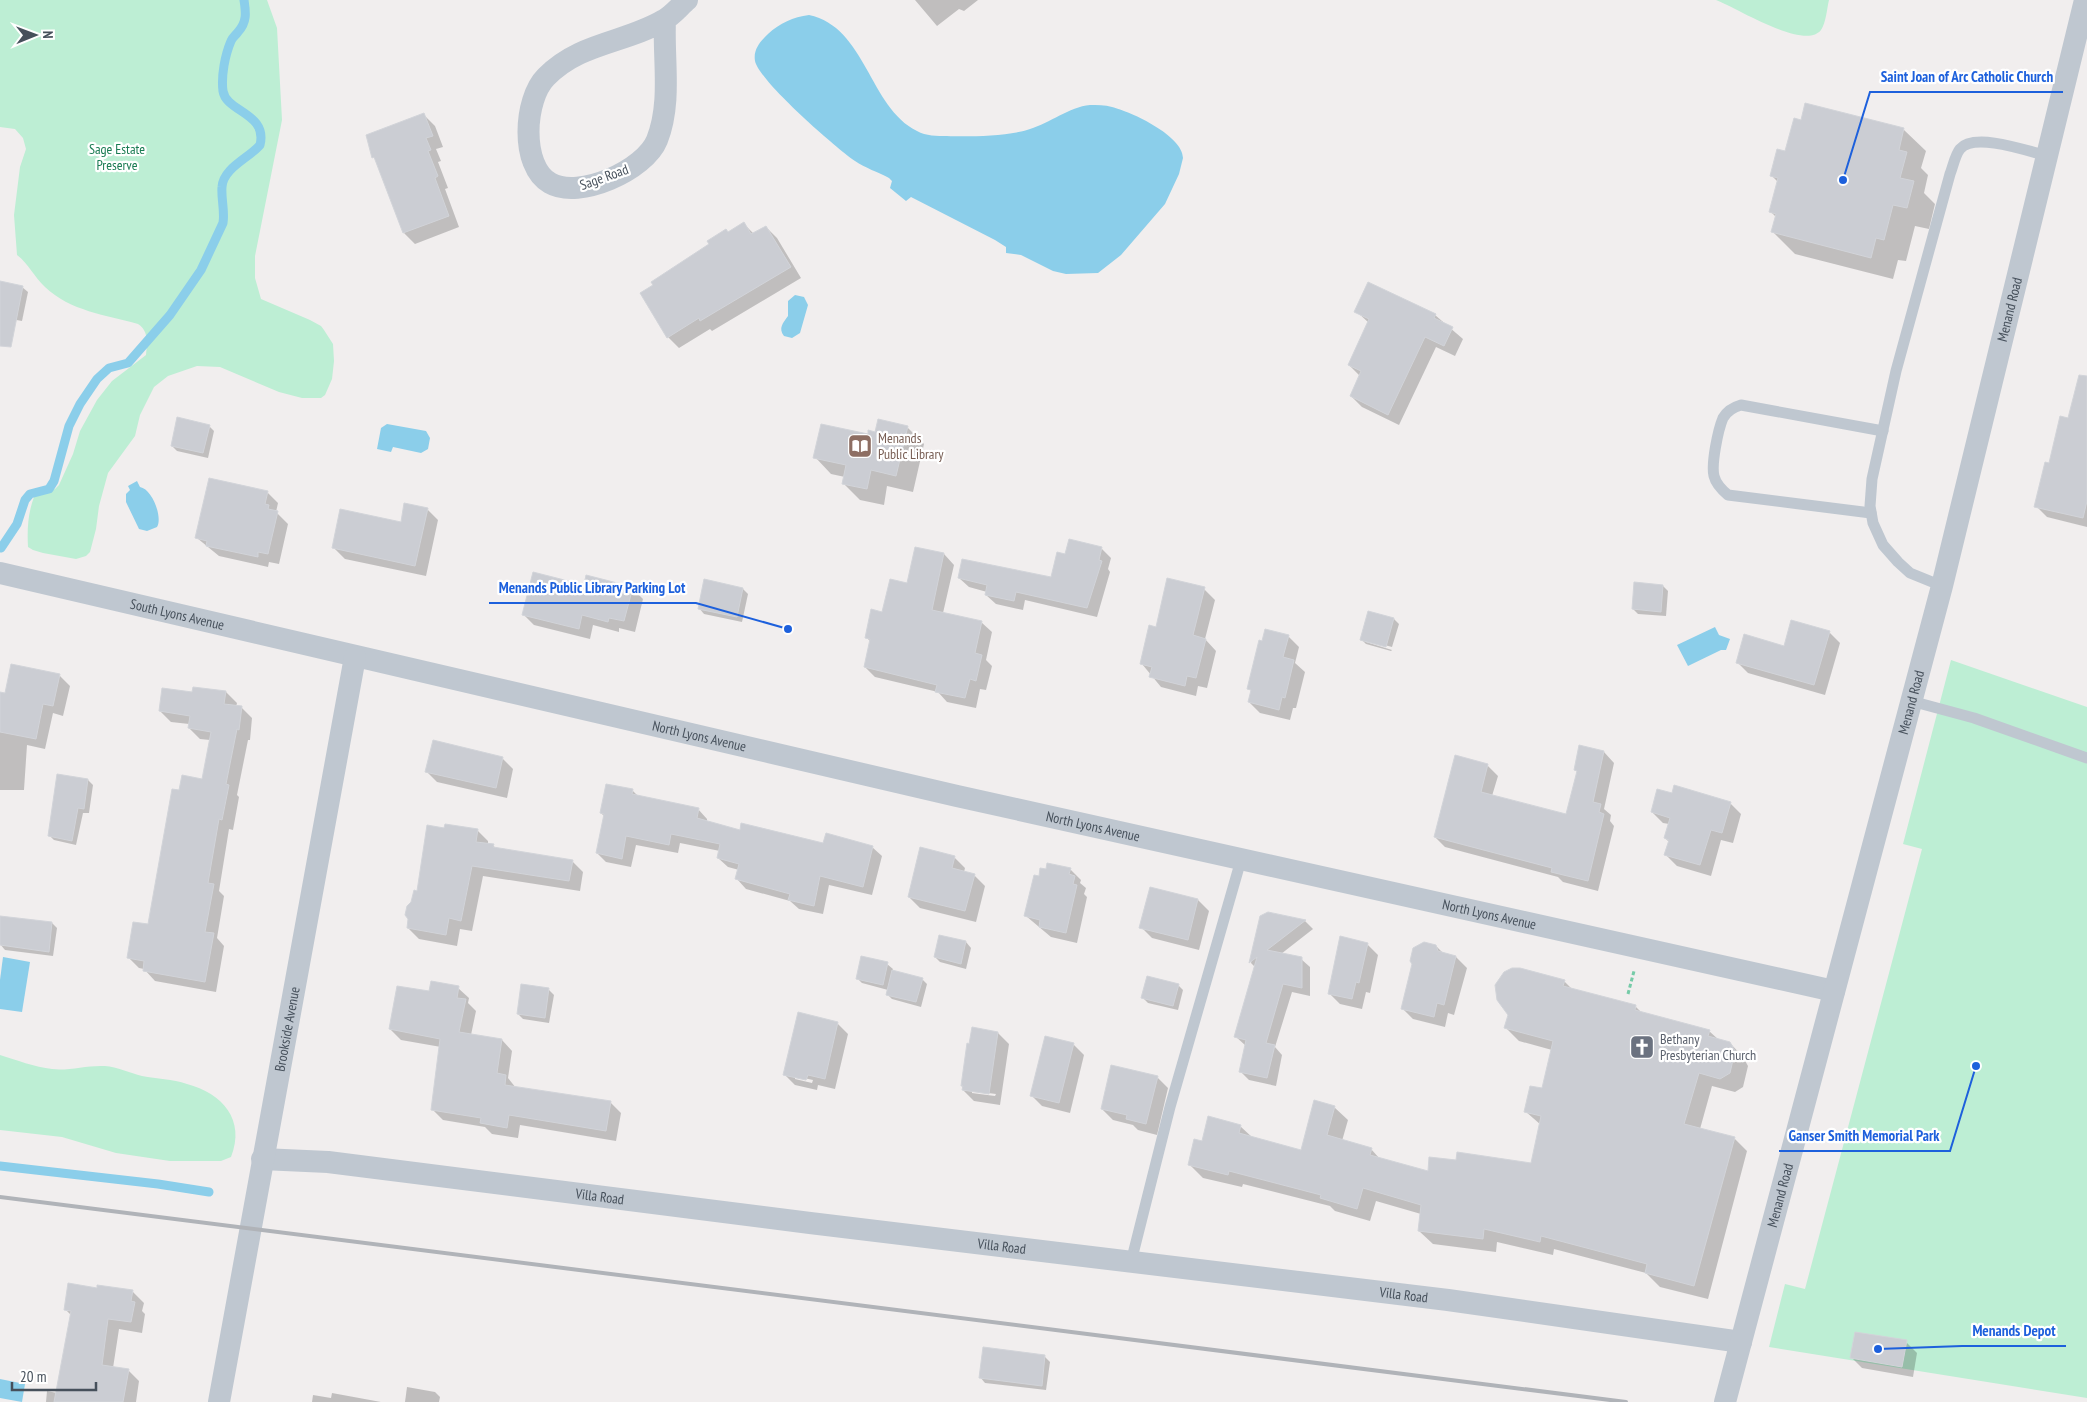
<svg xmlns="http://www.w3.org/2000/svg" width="2087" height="1402" font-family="'PT Sans Narrow',sans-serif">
<rect width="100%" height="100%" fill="#f1eeee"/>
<g fill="#bdeed4">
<path d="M0,0H267L277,28L282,120L255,256V278L261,299L310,320L321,326L324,330L333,344L334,361L332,379L325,395L321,398H302L279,392L220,367L197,366L168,376L154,387L140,415L135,436L108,473L99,506L96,529L90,552L86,556L76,559L43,553L33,550L28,547C27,529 28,513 34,497L55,489L59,485L73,454L80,431L97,400L112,381L146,355C147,343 149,331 138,324C106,315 70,311 45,287C34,277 29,264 17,255L14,215L20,167L26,149L23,138L15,129L0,127Z"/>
<path d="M1716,0H1829C1827,8 1826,23 1821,30C1805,51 1737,8 1716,0Z"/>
<path d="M1951,660L2087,707V1398L1769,1347L1785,1284L1805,1289L1922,849L1903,844Z"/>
<path d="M0,1055C16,1060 35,1067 52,1069C69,1071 87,1065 105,1066C117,1067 130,1073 142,1076C157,1079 172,1079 187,1084C222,1093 246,1120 231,1157L221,1161H170L116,1153L62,1137L0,1130Z"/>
</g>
<g fill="#8bceea">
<path d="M809,15C866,27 869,107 917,131C926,136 937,136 947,136C968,137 1011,136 1030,129C1050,123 1069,107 1090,105C1097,105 1105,105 1112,107C1132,112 1183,136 1183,158L1179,174L1165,204L1121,255L1098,273L1066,274L1053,271L1021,255L1006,253V247L995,240L911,197L906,201L890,188L892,181L889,178C878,172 865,168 855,161C836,148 759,81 755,61C753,49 761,41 768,34C780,23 793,17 809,15Z"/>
<path d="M795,295L804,297L808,305L800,333L792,338L784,336C778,328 783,323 788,316V301Z"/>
<path d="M387,424L426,431L430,438L428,449L421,453L393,447L391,452L377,449L381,428Z"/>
<path d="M137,481L140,487C152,489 163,517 157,527L147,531L139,529L126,502V494L130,490L128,486Z"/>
<path d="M1715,627L1719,635L1730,639L1726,650H1721L1688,666L1677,645Z"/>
<path d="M3,957L30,962L22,1012L0,1009V980Z"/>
<path d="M0,1379L25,1384L22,1402L0,1398Z"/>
</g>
<g fill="#0003" fill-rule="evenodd">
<path d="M915,0H978L964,11L959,9L937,26Z"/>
<path d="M424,115L435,126L443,147L436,149L441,161L438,162L448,188L445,189L459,227L415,244L404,233L377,160L373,157Z"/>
<path d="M1802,121L1904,130L1926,151L1921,168L1928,175L1924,193L1935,204L1929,229L1915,226L1906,261L1898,260L1893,279L1795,254L1773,232L1776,217L1771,212L1778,182L1772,176Z"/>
<path d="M744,224L754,234L766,227L777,238L801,278L712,331L710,329L679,348L668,337L711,244Z"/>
<path d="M0,282L22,287L28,292L22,321L0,317Z"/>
<path d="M1369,284L1435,315L1463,339L1455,356L1436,347L1399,425L1362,407L1351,396L1360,376L1349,365L1369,323L1356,311Z"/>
<path d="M2087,402V527L2047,517L2036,506L2050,465L2069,420Z"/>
<path d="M209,426L214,431L208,458L177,451L172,446Z"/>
<path d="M907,427L924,444L913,492L887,486L884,505L860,500L843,483L845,477L831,474L815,457L876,433Z"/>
<path d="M267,492L278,503L276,512L288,524L279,564L269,562L268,567L219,556L197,538Z"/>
<path d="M427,509L438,520L426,576L345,559L334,548L402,524Z"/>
<path d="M1102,549L1111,558L1108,569L1110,572L1097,617L1025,600L1023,610L996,604L986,595L987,592L969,587L959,578L1052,579L1066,555Z"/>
<path d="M944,554L954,565L943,613L981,622L992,632L986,660L992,666L986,690L980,689L976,708L947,702L938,692L875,677L865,667L871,642L866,637L908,584Z"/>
<path d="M705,581L743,589L748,594L742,622L704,614L699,608Z"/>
<path d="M1663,586L1668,591L1666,616L1638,614L1633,609Z"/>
<path d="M585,587L632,588L643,599L635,632L619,628V632L593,625L590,639L534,625L523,614Z"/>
<path d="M1204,589L1215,600L1205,639L1216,651L1207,688L1198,686L1196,696L1161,687L1142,664L1156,628Z"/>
<path d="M1394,619L1399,624L1392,647L1366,640V642L1392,650L1391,651L1366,644L1361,639Z"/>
<path d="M1829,632L1840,643L1825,695L1748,673L1737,662Z"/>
<path d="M1288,636L1299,647L1295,663L1305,672L1296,708H1293L1290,720L1260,713L1249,702L1252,691L1249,689L1263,642Z"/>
<path d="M60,676L70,686L63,716L53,713L45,749L27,745L24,790H0V720Z"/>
<path d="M226,692L237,703L236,707H241L252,718L250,740H248L237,795L239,797L233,830L229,829L219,891L224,896L217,938L224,946L216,992L155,981L144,969L139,968L128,957L149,926L180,792L203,780L210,740L200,739L189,728V724L171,722L160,711L194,694Z"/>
<path d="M1604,752L1614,763L1604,809L1611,815L1610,821L1614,826L1598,891L1563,882L1558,877L1445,847L1435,837L1487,765L1498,776L1492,796L1567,816L1578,772L1575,769Z"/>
<path d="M502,758L513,769L507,798L437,782L426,771Z"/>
<path d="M88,780L93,785L89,813H83L76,845L54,840L49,835Z"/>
<path d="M632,790L638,796L698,809L707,819V822L741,831L824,844L872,847L882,856L872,895L829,885L823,914L799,909L790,901L746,889L737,879L739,870L728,867L718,858L720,851L680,843L678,853L636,845L631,867L606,862L597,853L604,816L601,813Z"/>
<path d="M1673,795L1730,803L1741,814L1733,843L1721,840L1711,876L1677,866L1666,855L1669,842L1665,838L1669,824L1663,823L1652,812Z"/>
<path d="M445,829L477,830L488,841V845H493L496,849L572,861L583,872L580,891L483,876L472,931L460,929L457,946L419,939L408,928L413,903Z"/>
<path d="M954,857L965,868L964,872L974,875L985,886L976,922L920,908L909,897Z"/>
<path d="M1070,869L1081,880L1080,883L1086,888L1084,894L1087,897L1077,943L1051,937L1026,916L1040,877Z"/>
<path d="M1198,900L1209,911L1199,950L1152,938L1141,927Z"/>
<path d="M1268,913L1305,921L1313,929L1281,954L1301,959L1310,967V996L1292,992L1275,1047L1282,1055L1276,1086L1249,1080L1240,1071L1246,1046L1235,1036L1256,968L1251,963L1261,917Z"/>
<path d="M52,923L57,928L53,956L5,950L0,944Z"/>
<path d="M940,936L966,942L971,948L966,969L940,962L935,957Z"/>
<path d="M1367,944L1378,955L1370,993L1366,992L1362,1009L1340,1004L1329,993Z"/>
<path d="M1436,946L1444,954L1456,957L1467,968L1454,1015L1448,1013L1445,1027L1413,1019L1402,1008Z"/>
<path d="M887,964L893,969L892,972L922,979L927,984L921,1007L892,999L887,994L888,990L862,983L857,978Z"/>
<path d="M1564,981L1573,990L1635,1006L1643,1014L1709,1031L1719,1040L1730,1043L1743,1057L1748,1066L1743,1087L1735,1092L1712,1086L1700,1129L1734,1138L1747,1151L1708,1299L1660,1287L1646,1273L1554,1249L1553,1255L1497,1242L1496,1252L1433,1244L1419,1231L1421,1214L1376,1201L1370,1221L1335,1211L1330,1206L1243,1184L1242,1187L1203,1178L1189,1164L1202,1142L1240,1126L1253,1138L1302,1151L1334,1107L1348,1120L1342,1141L1371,1149L1380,1159L1429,1172L1458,1161L1532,1165L1541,1125L1525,1111L1542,1090L1552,1050L1519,1041L1506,1028Z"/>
<path d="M1178,985L1183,990L1178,1010L1148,1003L1143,998Z"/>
<path d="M458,988L469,998L468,1003L476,1011L471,1035L502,1040L512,1051L508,1078L516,1088L610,1102L621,1113L616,1141L520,1125L518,1138L492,1134L485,1127L443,1120L432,1109L441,1047L401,1040L390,1029L430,993Z"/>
<path d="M549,990L554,995L549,1023L523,1019L518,1014Z"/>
<path d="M837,1023L848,1034L835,1089L818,1085L817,1090L795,1085L784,1074ZM795,1076L813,1080L812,1083L795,1079Z"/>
<path d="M998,1033L1009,1044L1000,1105L974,1101L963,1090L962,1085ZM972,1091L996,1094L995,1096L972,1093Z"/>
<path d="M1073,1044L1084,1055L1070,1113L1042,1106L1031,1095Z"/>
<path d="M1157,1077L1168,1088L1157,1135L1138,1130L1133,1125L1113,1120L1102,1109Z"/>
<path d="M98,1289L133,1292L144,1303L142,1311L145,1314L142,1333L119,1329L113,1368L128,1370L139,1381L136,1402H46L47,1391L57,1393L71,1315L65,1309Z"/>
<path d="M1906,1342L1917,1353L1913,1377L1862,1368L1851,1357Z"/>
<path d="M1045,1357L1050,1362L1046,1390L985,1383L980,1377Z"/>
<path d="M407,1387L435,1392L440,1397L439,1402H405Z"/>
<path d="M332,1393L381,1402H312L313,1395L331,1398Z"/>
</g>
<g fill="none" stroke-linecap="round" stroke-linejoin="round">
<g stroke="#8bceea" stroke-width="9">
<path d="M1,548L17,524L25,500L30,494L49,489L54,481L69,426L80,404L97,379L109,368L128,363L170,315L201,270L223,223C225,211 221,199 222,187C223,168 249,158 260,145C268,113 226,112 223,91C221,76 225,55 231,41C232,38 235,36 238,32C247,22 246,13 244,0"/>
<path d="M0,1166L158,1184L209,1192"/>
</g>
</g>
<g fill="#cbcdd3" stroke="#d2d4d9">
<path d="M1805,103L1904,128L1899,150L1907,152L1900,178L1914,181L1907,208L1893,205L1884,240L1876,238L1871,258L1771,232L1776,214L1769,212L1778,178L1770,176L1777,149L1785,151L1794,118L1801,120Z"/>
<path d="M424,113L433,136L426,138L431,150L428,151L438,176L435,178L449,216L403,233L374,157L372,158L366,135Z"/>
<path d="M744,222L751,234L766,226L791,267L700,321L699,318L667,338L640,293L653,285L651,282L709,244L707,241L726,229L728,232Z"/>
<path d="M0,281L23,286L11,347L0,346Z"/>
<path d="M1368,282L1436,314L1434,318L1453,327L1444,346L1425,337L1388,415L1350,396L1361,371L1348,365L1369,319L1354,312Z"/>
<path d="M2079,375L2087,376V501L2083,518L2034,507L2045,462L2049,463L2060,416L2068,418Z"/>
<path d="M177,417L210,425L203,453L171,446Z"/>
<path d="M878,419L908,426L896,476L871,470L867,489L842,484L846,465L813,458L821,424L868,434V430L875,432Z"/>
<path d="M209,478L268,491L265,504L269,505L268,509L278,511L268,554L258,552V557L206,546L207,541L195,538Z"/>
<path d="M404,503L428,508L415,566L332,548L340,509L401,522Z"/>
<path d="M1069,539L1102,547L1099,560L1102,561L1087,608L1016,592L1014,601L985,595L987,585L958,578L962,559L1051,577L1057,552L1065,554Z"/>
<path d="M915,547L944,553L932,610L982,621L975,653L982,655L976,681L970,679L965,698L935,692L937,685L864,667L870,639L865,638L871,609L882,612L890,579L907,583Z"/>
<path d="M533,572L584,585L586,575L633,587L624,621L609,618L608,622L582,615L579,629L522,615Z"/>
<path d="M1167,578L1205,587L1193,635L1206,639L1196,678L1187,676L1185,686L1149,677L1152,667L1140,664L1149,625L1156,627Z"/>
<path d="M704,579L743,588L737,617L698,609Z"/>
<path d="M1634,582L1663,585L1661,612L1632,609Z"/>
<path d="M1368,611L1394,618L1386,647L1360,640Z"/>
<path d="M1791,620L1830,631L1814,685L1736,663L1744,634L1784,646Z"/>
<path d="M1265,629L1289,635L1283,657L1294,660L1285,698L1282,697L1279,710L1248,702L1251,690L1247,689L1259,640L1262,641Z"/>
<path d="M11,664L60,674L53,706L43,704L36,739L0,732V692L5,693Z"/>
<path d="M193,687L226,691L224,704L242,706L239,730L237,729L226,784L229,785L222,820L219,819L208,883L214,884L205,932L214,933L205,982L143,971L144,961L127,958L133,922L148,924L172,789L179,790L182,775L202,779L211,732L188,728L190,716L159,711L162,688L192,692Z"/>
<path d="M433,740L503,757L496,788L425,772Z"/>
<path d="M1579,745L1604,751L1593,802L1601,804L1599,812L1604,814L1588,881L1551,872L1552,868L1434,837L1455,755L1488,764L1481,792L1566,814L1577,771L1574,770Z"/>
<path d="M57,774L88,779L84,809L78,808L72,841L48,836Z"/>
<path d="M606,784L633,789L632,794L699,808L697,818L740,830L741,823L823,843L826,833L873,846L863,887L820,876L814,906L788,900L790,894L735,879L739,864L717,858L720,844L671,834L669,845L626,836L622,859L596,853L604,814L600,813Z"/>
<path d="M1674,785L1731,802L1722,833L1711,830L1700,865L1664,855L1669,840L1664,838L1670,818L1651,812L1657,789L1672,793Z"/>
<path d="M445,824L478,829L476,842L494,844L493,847L573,860L569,881L472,866L461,921L449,918L446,935L407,928L408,919L405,915L407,906L411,902L414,890L417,891L427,825L444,828Z"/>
<path d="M920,847L955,856L952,868L975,874L965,911L908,897Z"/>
<path d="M1047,863L1071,868L1069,874L1075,876L1073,884L1077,885L1066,933L1039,927L1040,920L1024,916L1034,875L1039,876L1040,868L1046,869Z"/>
<path d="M1150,887L1198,899L1188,940L1139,928Z"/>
<path d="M1268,912L1306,920L1267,950L1302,957V988L1283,984L1266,1043L1275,1045L1267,1078L1239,1072L1246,1040L1234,1037L1257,957L1249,963L1260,916Z"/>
<path d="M0,916L52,922L49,952L0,945Z"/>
<path d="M939,935L966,941L961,964L934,957Z"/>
<path d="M1340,936L1368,943L1359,983L1356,982L1352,999L1328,994Z"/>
<path d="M1424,942L1436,945L1438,951L1456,956L1444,1005L1437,1003L1434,1017L1401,1009L1412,964L1410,961L1413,948Z"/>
<path d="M861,956L888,962L883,985L856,979Z"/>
<path d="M1512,968H1520L1565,980L1563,986L1636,1005L1635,1010L1710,1030L1708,1036L1730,1042L1735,1051L1730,1073L1720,1079L1699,1073L1684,1124L1735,1137L1694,1286L1645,1273L1647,1264L1541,1236L1540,1242L1484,1229L1483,1239L1418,1231L1421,1205L1363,1188L1357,1209L1320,1198L1321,1195L1229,1171L1228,1175L1188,1165L1194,1139L1202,1141L1208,1116L1241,1125L1239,1133L1301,1150L1314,1100L1335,1106L1327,1135L1372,1148L1370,1155L1428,1171L1429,1157L1456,1160L1457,1152L1531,1163L1541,1116L1524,1112L1530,1086L1542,1088L1553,1041L1504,1028L1508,1015L1497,1000L1495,985L1504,972Z"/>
<path d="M892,970L923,978L916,1002L886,995Z"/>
<path d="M1147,976L1179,984L1173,1006L1141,998Z"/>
<path d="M431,981L459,986L457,998L466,999L459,1032L502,1039L497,1073L506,1075L505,1085L611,1101L606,1131L509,1115L507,1128L480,1123L481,1118L431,1110L440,1039L389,1029L397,986L429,991Z"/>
<path d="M521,984L549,988L545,1018L517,1014Z"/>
<path d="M798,1012L838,1022L825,1079L808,1075L806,1080L783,1075Z"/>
<path d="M972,1027L998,1032L989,1094L962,1090L963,1086H961L967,1043L969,1044Z"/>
<path d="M1045,1036L1074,1043L1059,1103L1030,1096Z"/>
<path d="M1111,1065L1158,1076L1146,1124L1126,1119L1127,1115L1101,1109Z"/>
<path d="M68,1283L97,1288V1285L133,1290L131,1301L135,1302L131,1322L108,1319L102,1365L129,1369L123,1402H54L71,1311L64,1310Z"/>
<path d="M1855,1332L1907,1340L1902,1367L1850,1358Z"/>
<path d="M983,1347L1045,1355L1042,1386L979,1378Z"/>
</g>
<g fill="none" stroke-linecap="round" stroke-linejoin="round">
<path stroke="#76cba8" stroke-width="3" stroke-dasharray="4 2.5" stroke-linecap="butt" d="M1628,994L1634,971"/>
<g stroke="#bfc7d0" stroke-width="11">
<path d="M1871,513L1728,495C1722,490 1716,484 1714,476C1711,464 1718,430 1723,418C1727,411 1734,407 1741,405L1883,431"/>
<path d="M1942,586L1910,573L1898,562L1883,545L1873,523L1870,506L1872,479L1896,371L1950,174C1953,167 1955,155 1960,149C1974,132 2028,151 2047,156"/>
<path d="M1911,701L1974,718L2087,758"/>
<path d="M1131,1262L1170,1107L1241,860"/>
</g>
<g stroke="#bfc7d0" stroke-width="22">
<path d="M665,20C663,59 672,102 657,140C645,170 579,200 550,183C520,166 524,99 546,77C580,42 626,43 664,20C673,15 680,6 687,0"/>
<path id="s1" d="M0,573L957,796L1834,991"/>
<path id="s2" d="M262,1159L328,1162L810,1223L1448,1300L1741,1342"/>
<path id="s3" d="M219,1402L355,657"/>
<path id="s4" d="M1725,1402L1942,586L2085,0"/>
</g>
<path stroke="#b0b3b8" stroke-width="4" d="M0,1197L1626,1402"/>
</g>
<defs>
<symbol id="library-square" viewBox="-11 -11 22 22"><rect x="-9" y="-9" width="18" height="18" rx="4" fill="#8d6e63" stroke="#fff"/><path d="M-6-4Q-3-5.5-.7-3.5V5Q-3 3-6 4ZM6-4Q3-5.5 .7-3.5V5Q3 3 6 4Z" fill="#fff"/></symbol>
<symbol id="church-square" viewBox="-11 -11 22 22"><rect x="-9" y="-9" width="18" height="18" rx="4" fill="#6b7280" stroke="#fff"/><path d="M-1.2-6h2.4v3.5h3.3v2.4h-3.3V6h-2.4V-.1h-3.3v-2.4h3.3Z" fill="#fff"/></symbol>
</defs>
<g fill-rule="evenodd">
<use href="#library-square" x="846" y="432" width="28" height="28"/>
<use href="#church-square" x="1628" y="1033" width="28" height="28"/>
</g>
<g text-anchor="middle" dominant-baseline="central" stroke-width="4.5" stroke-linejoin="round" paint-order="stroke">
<g font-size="14" fill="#197b52" stroke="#fff">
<text x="117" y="149">Sage Estate<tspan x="117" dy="16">Preserve</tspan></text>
</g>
<g font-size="14" fill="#46505b" stroke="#fff">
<text transform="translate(604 177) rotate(-20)">Sage Road</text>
<text stroke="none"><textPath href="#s4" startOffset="1129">Menand Road</textPath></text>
<text stroke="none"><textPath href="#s1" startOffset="182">South Lyons Avenue</textPath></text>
<text stroke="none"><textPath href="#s4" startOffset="724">Menand Road</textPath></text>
<text stroke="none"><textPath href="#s1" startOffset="718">North Lyons Avenue</textPath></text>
<text stroke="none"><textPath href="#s1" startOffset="1122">North Lyons Avenue</textPath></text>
<text stroke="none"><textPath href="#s1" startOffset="1528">North Lyons Avenue</textPath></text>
<text stroke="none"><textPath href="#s3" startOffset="379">Brookside Avenue</textPath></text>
<text stroke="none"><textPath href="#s4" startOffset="214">Menand Road</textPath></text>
<text stroke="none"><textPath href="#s2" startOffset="340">Villa Road</textPath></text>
<text stroke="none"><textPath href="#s2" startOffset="745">Villa Road</textPath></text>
<text stroke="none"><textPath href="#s2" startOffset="1150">Villa Road</textPath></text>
</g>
<g font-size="14" fill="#785e54" stroke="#fff" text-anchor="start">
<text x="878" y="438">Menands<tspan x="878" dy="16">Public Library</tspan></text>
</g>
<g font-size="14" fill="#5b616d" stroke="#fff" text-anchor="start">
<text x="1660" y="1039">Bethany<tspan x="1660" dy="16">Presbyterian Church</tspan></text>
</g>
</g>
<path fill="none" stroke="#1d60dc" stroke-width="2" d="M1843 180L1870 92H2063M788 629L696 603H489M1976 1066L1950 1151H1779M1878 1349L1962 1346H2066"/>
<g fill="#1d60dc" stroke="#fff" stroke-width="2">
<circle cx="1843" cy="180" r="5"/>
<circle cx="788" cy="629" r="5"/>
<circle cx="1976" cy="1066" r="5"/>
<circle cx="1878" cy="1349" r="5"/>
</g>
<g font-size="15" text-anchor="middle" font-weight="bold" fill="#1d60dc" stroke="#fff" stroke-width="4.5" stroke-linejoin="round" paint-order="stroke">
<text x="1967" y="82">Saint Joan of Arc Catholic Church</text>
<text x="592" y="593">Menands Public Library Parking Lot</text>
<text x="1864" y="1141">Ganser Smith Memorial Park</text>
<text x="2014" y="1336">Menands Depot</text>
</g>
<g transform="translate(35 35) rotate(89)" stroke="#ffffff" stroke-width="4" paint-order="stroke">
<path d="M0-4L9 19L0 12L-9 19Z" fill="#46505b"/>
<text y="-8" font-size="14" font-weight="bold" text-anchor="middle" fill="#46505b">N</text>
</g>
<path d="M12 1382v8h84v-8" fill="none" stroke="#46505b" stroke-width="2.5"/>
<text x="20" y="1382" font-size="15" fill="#46505b" stroke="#ffffff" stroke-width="4" paint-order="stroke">20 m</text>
</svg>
